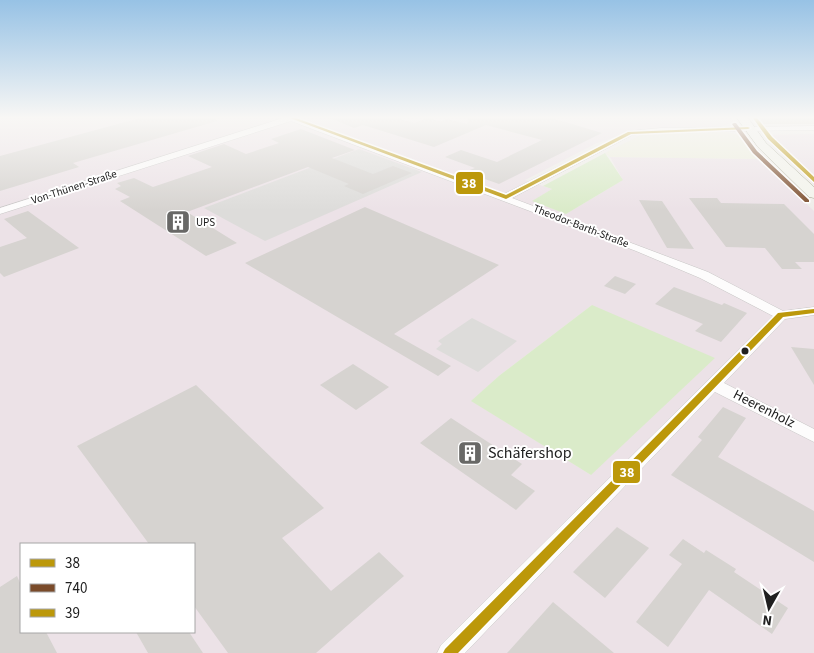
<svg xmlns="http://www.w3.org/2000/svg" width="814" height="653" font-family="'Source Sans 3',sans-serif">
<rect width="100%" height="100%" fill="#efede9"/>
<g fill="#ece2e7" fill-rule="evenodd">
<path d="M0,118H731L733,123L719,127L656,128L624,134L597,143L525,180L552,189L533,201L566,214L623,180L610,157L760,159L814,211V653H0ZM592,305L591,475L472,401L500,375ZM21,544H194V632H21Z"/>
<path d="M814,134V185L775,146L768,135Z"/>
</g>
<g fill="#dddcda">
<path d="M359,149L422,172L265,241L204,208Z"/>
<path d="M472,318L517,341L478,372L436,349L442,344L438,341Z"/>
</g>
<path fill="#d7d8cb" d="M754,118H814V124H757Z"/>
<path fill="#edeedd" d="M727,132L739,135L760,159L610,157L605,153L641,135Z"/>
<g fill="#daebc9">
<path d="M605,153L623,180L566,214L532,201L552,189L543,186Z"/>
<path d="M592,305L715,358L591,475L471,401L500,375Z"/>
</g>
<g fill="#d6d3d0">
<path d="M140,118H216L217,121L73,163L79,167L0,191V156Z"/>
<path d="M330,118H397L414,123L427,118L441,121L447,119L467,124L468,118H552L602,133L499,184L465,172L475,168L445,157L461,150L497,162L542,140L486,125L434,147L363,125L354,128Z"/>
<path d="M301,129L355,150L332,158L373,174L393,166L412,173L363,194L344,186L349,184L308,167L187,212L237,243L206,256L120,201L130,197L115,189L121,186L117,183L134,178L153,187L212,167L188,156L224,144L246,154L279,143L271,139Z"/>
<path d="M689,198H717L721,203L784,204L814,234V262H795L802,269H782L765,248L726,247Z"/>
<path d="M639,200L662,201L694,249L667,248Z"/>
<path d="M365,207L499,265L394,334L451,366L438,376L245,263Z"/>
<path d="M28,211L79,248L4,277L0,273V247L27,238L4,219Z"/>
<path d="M615,276L636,284L625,294L604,286Z"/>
<path d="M674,287L722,305L724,303L747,313L721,342L695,331L703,324L655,304Z"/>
<path d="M791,347L814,349V385Z"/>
<path d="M353,364L389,387L356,410L320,385Z"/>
<path d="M196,385L324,508L282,538L331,591L379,552L404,576L316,653H228L194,606V544H149L77,446Z"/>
<path d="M723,407L746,418L718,457L814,511V562L671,475L702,440L698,437Z"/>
<path d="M451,418L522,464L511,475L535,491L516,510L420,443Z"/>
<path d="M617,527L649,548L605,598L573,572Z"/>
<path d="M683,539L704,553L706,550L736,569L734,572L788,608L772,634L709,590L668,647L636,622L682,564L669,555Z"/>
<path d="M17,576L21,585V632H46L57,653H0V587Z"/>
<path d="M553,602L614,653H507Z"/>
<path d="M136,632H189L203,653H148Z"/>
</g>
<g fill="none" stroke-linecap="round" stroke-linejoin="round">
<defs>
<path id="street" d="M283,118H299L504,194L630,131L661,128L814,126V130L661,132L632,135L512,198L708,272L783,311L814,307V315L785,319L724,383L814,429V442L715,392L465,653H437L441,645L773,316L700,278L636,251L291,121L0,214V208Z"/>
<path id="secondary" d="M737,118H748L766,143L814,187V198L809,197L758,147Z"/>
</defs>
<use href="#street" stroke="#c7c6c5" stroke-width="1"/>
<use href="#secondary" stroke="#969980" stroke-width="1"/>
<use href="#street" fill="#fdfcfc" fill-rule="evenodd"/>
<use href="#secondary" fill="#f3f4ec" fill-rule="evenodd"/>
<defs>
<g id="bus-1">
<path d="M290,118H296L506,195L628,132L748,127L750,128L748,129L631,134L506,199Z"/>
<path d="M814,309V313L783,317L458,653H443L445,649L778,313Z"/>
</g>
<path id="bus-2" d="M734,123H736L757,151L809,200V202H805L753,153L732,124Z"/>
<path id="bus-3" d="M753,118H757L772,137L814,177V182L768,139Z"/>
</defs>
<use href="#bus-1" stroke="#fff" stroke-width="3"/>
<use href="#bus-2" stroke="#fff" stroke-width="3"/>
<use href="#bus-3" stroke="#fff" stroke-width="3"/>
<use href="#bus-1" fill="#bc980a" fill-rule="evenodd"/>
<use href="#bus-2" fill="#7a4b2a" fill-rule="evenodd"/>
<use href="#bus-3" fill="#bc980a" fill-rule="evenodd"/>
</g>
<linearGradient id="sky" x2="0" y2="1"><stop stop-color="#97c2e5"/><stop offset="0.56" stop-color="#f8f7f5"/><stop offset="1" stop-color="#f8f7f5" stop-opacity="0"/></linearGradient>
<rect width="814" height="210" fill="url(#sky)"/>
<defs>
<symbol id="building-square" viewBox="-11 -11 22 22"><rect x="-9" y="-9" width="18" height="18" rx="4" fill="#686866" stroke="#fff"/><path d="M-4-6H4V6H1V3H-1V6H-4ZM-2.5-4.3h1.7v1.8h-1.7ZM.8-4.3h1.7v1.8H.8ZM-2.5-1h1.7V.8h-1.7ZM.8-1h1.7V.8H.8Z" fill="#fff"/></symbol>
</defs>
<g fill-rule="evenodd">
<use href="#building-square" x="164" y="208" width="28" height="28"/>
<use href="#building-square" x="456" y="439" width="28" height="28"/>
</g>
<circle fill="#202020" stroke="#fff" stroke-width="2" cx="745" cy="351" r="4.5"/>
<g text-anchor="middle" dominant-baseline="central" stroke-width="4" stroke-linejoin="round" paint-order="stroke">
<g font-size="11" fill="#202020" stroke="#fff">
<text transform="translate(74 187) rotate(-18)">Von-Thünen-Straße</text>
<text transform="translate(581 226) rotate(21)">Theodor-Barth-Straße</text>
</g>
<g font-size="11" fill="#202020" stroke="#fff" text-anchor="start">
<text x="196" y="222">UPS</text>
</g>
<g font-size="14" fill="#202020" stroke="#fff">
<text transform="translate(764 409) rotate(27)">Heerenholz</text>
</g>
<g font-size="16" fill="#202020" stroke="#fff" text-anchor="start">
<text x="488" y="453">Schäfershop</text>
</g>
</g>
<g stroke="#fff" stroke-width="2">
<rect x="455" y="171" width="29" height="24" rx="5" fill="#bc980a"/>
<rect x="612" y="460" width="29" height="24" rx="5" fill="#bc980a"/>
</g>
<g font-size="14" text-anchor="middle" font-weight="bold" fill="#fff">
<text x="469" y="188">38</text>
<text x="627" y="477">38</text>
</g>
<rect x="20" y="543" width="175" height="90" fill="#ffffff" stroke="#a6a6a6"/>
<rect x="30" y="559" width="25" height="8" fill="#bc980a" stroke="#a6a6a6"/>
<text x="65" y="568" font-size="15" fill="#202020">38</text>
<rect x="30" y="584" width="25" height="8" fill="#7a4b2a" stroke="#a6a6a6"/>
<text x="65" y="593" font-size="15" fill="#202020">740</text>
<rect x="30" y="609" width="25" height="8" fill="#bc980a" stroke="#a6a6a6"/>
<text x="65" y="618" font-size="15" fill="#202020">39</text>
<g transform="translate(769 608) rotate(188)" stroke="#ffffff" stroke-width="4" paint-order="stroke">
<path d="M0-4L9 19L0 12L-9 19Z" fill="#202020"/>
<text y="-8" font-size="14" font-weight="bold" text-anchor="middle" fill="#202020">N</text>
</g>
</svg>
